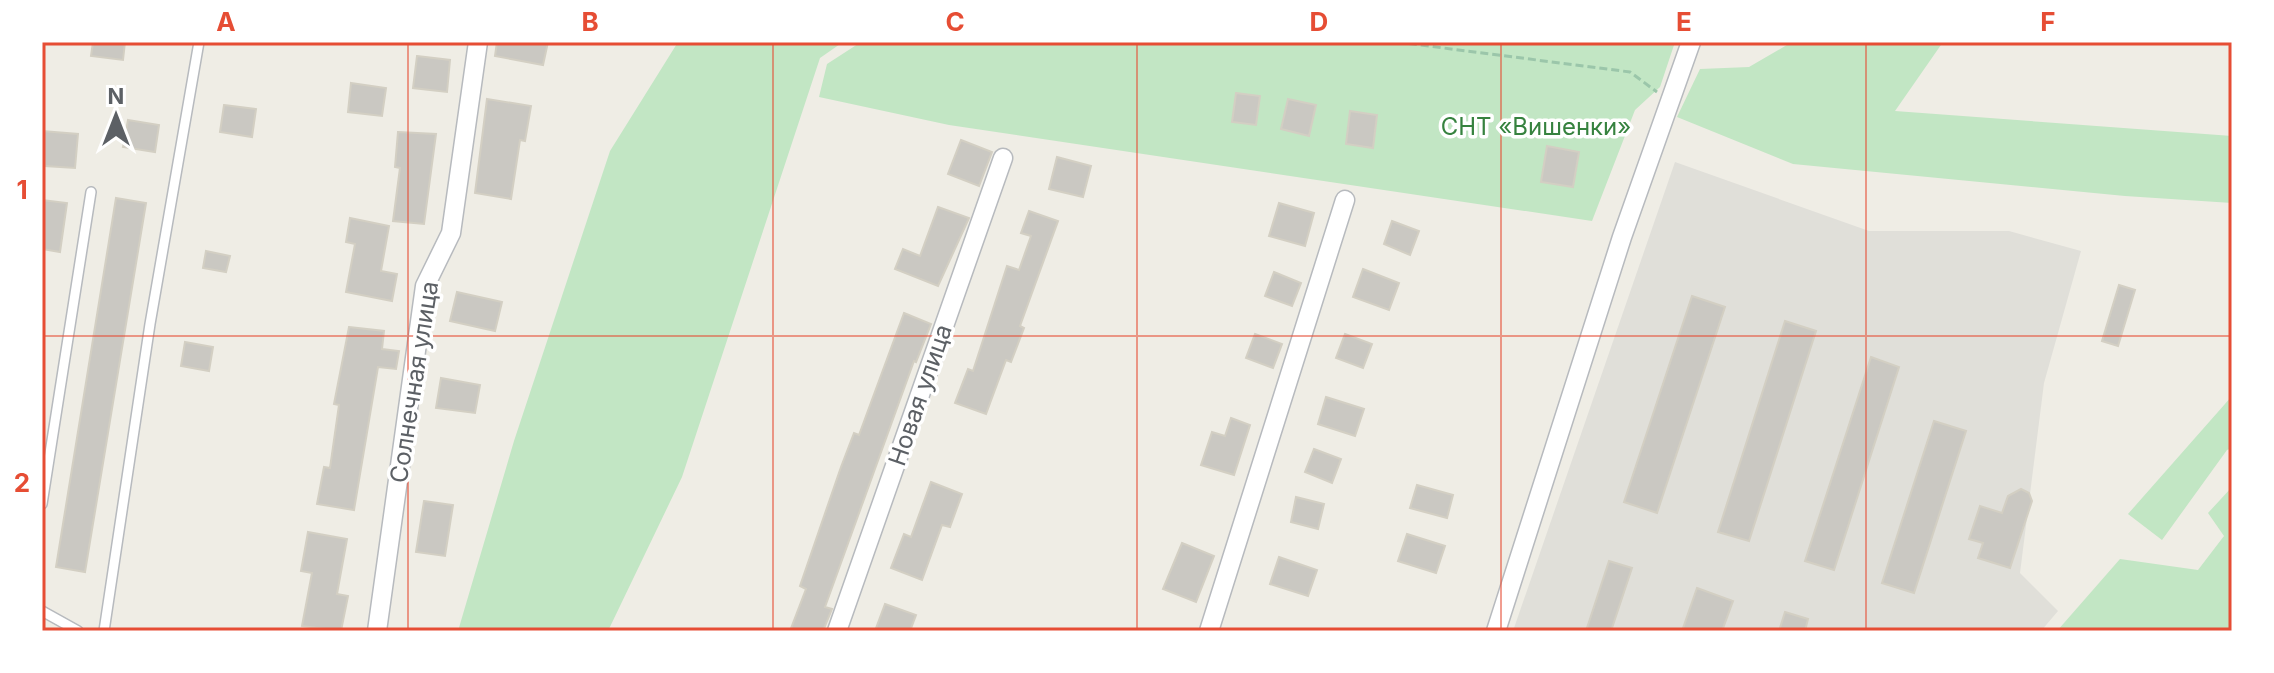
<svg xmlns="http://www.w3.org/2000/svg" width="2274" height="673" font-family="Inter,sans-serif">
<rect width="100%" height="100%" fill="#efede5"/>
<path fill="#e0dfd9" d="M1675,162L1869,231H2009L2081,251L2044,383L2020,573L2058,611L2041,631H1513Z"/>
<g fill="#c2e6c4">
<path d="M678,42H843L820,58L682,477L608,631H458L514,441L610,151Z"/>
<path d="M861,42H1675L1660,87L1635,110L1592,221L949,125L819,97L827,64Z"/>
<path d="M1792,42H1943L1895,111L2232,136V203L2125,196L1793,164L1677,117L1700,69L1749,67Z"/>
<path d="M2232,396V448L2227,450L2162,540L2128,514Z"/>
<path d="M2232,487V631H2057L2120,559L2198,570L2224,536L2208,513Z"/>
</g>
<g fill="#cac8c2" stroke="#d3cfc3" stroke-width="2">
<path d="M93,42H125L123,60L91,56Z"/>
<path d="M497,42H548L543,65L495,56Z"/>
<path d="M417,56L450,60L447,92L413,88Z"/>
<path d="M351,83L386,88L382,116L348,112Z"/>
<path d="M1236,93L1260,96L1256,125L1232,122Z"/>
<path d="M487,99L531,106L525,141L520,140L511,199L475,193Z"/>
<path d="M1288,99L1316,105L1309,136L1281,129Z"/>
<path d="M224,105L256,109L252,137L220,132Z"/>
<path d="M1350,111L1377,115L1373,148L1346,144Z"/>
<path d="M128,120L159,125L155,152L123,147Z"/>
<path d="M42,131L78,134L75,168L45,166Z"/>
<path d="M398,132L436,134L424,224L393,221L400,168L395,167Z"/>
<path d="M961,140L992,152L979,186L948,174Z"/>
<path d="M1547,146L1579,152L1573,187L1541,182Z"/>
<path d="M1057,157L1091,166L1083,197L1049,189Z"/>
<path d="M116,198L146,203L85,572L56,567Z"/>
<path d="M42,200L67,203L60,252L42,249Z"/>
<path d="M1279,203L1314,213L1305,246L1269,236Z"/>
<path d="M938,207L969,218L938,286L895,269L903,249L920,256Z"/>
<path d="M1029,211L1058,221L1020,326L1024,328L1011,362L1006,360L986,414L955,403L968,369L973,371L1007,266L1019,270L1031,236L1021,233Z"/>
<path d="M350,218L389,226L381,271L397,274L392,301L346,292L355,244L346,242Z"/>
<path d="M1392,221L1419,231L1410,255L1384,244Z"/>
<path d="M206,251L230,256L226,272L203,268Z"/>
<path d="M1363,269L1399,283L1389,310L1353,297Z"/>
<path d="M1274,272L1301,283L1292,306L1265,296Z"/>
<path d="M2119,285L2135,290L2118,346L2102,341Z"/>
<path d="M457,292L502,302L495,331L450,321Z"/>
<path d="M1692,296L1725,307L1657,513L1624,502Z"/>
<path d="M904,313L931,324L916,362L914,361L825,607L832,609L823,631H790L806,589L800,586L841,467L854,433L859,435Z"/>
<path d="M1785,321L1816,331L1749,541L1718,532Z"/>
<path d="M349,327L384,331L382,349L399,351L396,369L378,367L354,510L317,504L324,467L330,468L339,405L334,404Z"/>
<path d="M1255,334L1282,344L1273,368L1246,358Z"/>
<path d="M1345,334L1372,344L1363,368L1336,358Z"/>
<path d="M185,342L213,347L209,371L181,366Z"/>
<path d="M1871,357L1899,367L1834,570L1805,561Z"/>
<path d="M441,378L480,385L475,413L436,408Z"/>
<path d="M1326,397L1364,409L1355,436L1318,424Z"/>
<path d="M1231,418L1250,425L1234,475L1201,465L1212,432L1225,436Z"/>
<path d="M1934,421L1966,431L1914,593L1882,583Z"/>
<path d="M1314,449L1341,459L1332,483L1305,472Z"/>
<path d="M931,482L962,494L950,527L942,525L922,580L891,568L904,534L911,537Z"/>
<path d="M1417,485L1453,495L1447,518L1410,508Z"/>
<path d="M2021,489L2029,493L2032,501L2010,568L1978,558L1983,543L1969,539L1980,506L2002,513L2008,496Z"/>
<path d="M1296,497L1324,504L1318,529L1291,522Z"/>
<path d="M424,501L453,505L445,556L416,552Z"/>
<path d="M308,532L347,539L337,594L348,596L341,631L302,626L312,573L301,571Z"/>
<path d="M1407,534L1445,546L1436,573L1398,561Z"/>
<path d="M1182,543L1214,556L1196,602L1163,589Z"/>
<path d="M1279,557L1317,570L1308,596L1270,584Z"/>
<path d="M1609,561L1632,568L1611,631H1586Z"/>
<path d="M1697,588L1733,601L1722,631H1682Z"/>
<path d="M885,604L916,615L910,631H875Z"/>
<path d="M1785,612L1808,619L1805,631H1779Z"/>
</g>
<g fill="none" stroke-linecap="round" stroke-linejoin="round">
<defs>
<g id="lane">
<path d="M42,504L91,192"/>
<path d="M42,611L78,631"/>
<path d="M104,631L150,324L199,42"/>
</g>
<g id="street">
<path d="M377,631L425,286L451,233L478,42"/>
<path d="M837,631L1003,158"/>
<path d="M1209,631L1345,200"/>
<path d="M1496,631L1622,237L1691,42"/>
</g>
</defs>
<use href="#lane" stroke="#b7babe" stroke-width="12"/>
<use href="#street" stroke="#b7babe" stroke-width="21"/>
<path stroke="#9bc6aa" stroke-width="3" stroke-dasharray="8 4" stroke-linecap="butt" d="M1397,42L1630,72L1657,92"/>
<use href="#lane" stroke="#fff" stroke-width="9"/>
<use href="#street" stroke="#fff" stroke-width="18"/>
</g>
<path fill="none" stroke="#e64d34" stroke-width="2" stroke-opacity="0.55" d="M408,42V631M773,42V631M1137,42V631M1501,42V631M1866,42V631M42,336H2232"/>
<g text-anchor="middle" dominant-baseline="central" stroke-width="7" stroke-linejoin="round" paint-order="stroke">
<g font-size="24" fill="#36823f" stroke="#fff">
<text x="1536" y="126">СНТ «Вишенки»</text>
</g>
<g font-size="24" fill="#5c6065" stroke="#fff">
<text transform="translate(414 382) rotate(-81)">Солнечная улица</text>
<text transform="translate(920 395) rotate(-71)">Новая улица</text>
</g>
</g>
<rect width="2274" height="673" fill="none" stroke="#ffffff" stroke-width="88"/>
<g transform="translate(116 116)" stroke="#ffffff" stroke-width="6" paint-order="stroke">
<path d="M0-6L14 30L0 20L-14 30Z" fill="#5c6065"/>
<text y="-12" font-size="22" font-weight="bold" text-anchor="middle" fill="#5c6065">N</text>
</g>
<rect x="44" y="44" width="2186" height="585" fill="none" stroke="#e64d34" stroke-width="3"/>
<g font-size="26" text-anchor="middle" font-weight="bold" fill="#e64d34">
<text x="226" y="31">A</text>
<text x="590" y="31">B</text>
<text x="955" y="31">C</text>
<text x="1319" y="31">D</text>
<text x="1684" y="31">E</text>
<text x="2048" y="31">F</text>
<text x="22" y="199">1</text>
<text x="22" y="492">2</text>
</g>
</svg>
